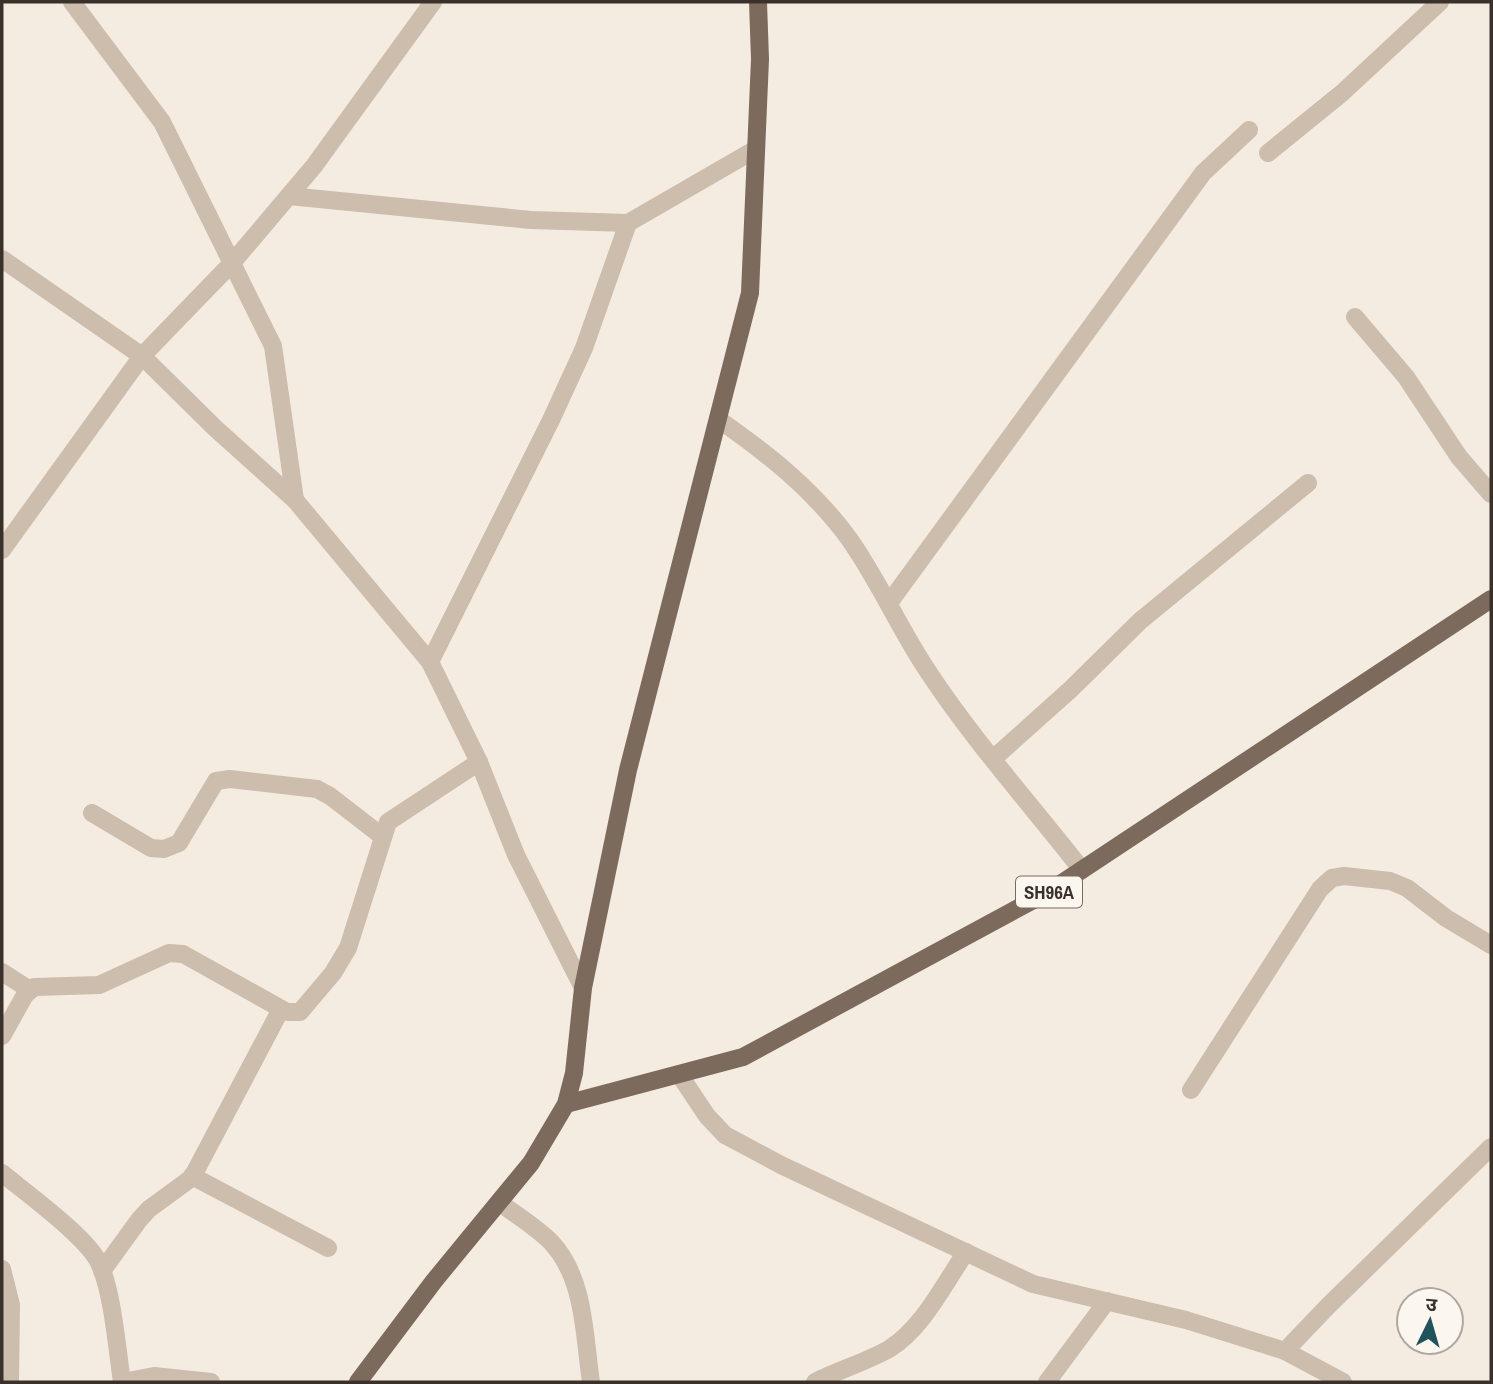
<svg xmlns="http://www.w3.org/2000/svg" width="1493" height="1384" font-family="'Archivo Narrow','Noto Sans Devanagari',sans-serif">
<rect width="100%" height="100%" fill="#f4ece1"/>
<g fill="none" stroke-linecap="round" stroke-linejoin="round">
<g stroke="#ccbdac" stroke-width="18">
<path d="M72,2L162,122L273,346L295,500"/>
<path d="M1268,153L1342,93L1440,2"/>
<path d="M289,196L531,220L628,223L756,149"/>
<path d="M2,259L142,356L215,428L295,500L430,662L479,762L516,855L583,988"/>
<path d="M1355,317L1406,377L1459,457L1491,494"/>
<path d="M718,419C768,454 814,490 850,540C880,583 900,630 929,673C974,741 1032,806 1082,870"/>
<path d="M2,550L142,356L232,263L314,166L433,2"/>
<path d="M889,603L1203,173L1249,130"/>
<path d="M430,662L551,420L584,348L628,223"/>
<path d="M994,758L1071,689L1140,621L1308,483"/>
<path d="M92,813L151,848L164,849L179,843L216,781L230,779L317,789L330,796L383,837"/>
<path d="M2,972L30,990"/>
<path d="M2,1036L25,995L34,987L99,985L169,953L183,954L287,1012H300L333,973L348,948L388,822L479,762"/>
<path d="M679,1074L707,1116L725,1135L781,1165L1033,1284L1186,1320L1285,1351L1343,1382"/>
<path d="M1191,1090L1320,889L1332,878L1344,876L1390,881L1407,888L1446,918L1491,945"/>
<path d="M2,1173C26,1193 90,1239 100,1265C113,1295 117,1349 122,1382"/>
<path d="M192,1176L328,1248"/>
<path d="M499,1202C516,1215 536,1227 551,1242C585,1278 584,1335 591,1382"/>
<path d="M2,1269L11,1305L10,1382"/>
<path d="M102,1271L139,1220L149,1209L190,1179L195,1172L281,1009"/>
<path d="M1285,1351L1328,1306L1491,1147"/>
<path d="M123,1382L154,1376L211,1382"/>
<path d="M815,1382C839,1370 866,1362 889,1349C923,1328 944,1284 966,1252"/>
<path d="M1047,1382L1107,1301"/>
</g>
<g stroke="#7c6a5c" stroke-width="18">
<path d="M566,1104L743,1057L1050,891L1491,599"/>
<path d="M358,1382L434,1281L531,1163L566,1104L574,1073L583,988L628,770L750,293L760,59L758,2"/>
</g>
</g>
<g text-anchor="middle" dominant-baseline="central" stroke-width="6" stroke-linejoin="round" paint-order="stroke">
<rect fill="#fbf6ee" stroke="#746c66" stroke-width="2" x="1016" y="876.5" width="66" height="31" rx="5"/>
<g font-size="19" font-weight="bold" fill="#3a312b">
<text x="1049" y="892">SH96A</text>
</g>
</g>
<rect width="1493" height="1384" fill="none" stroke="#3a312b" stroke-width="7"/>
<g transform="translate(1430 1321) rotate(5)"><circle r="33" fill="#fbf6ee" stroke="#aea7a0" stroke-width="2"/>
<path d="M0-5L12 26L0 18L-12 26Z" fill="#20545d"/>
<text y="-10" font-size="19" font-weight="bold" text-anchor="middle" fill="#3a312b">उ</text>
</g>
</svg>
